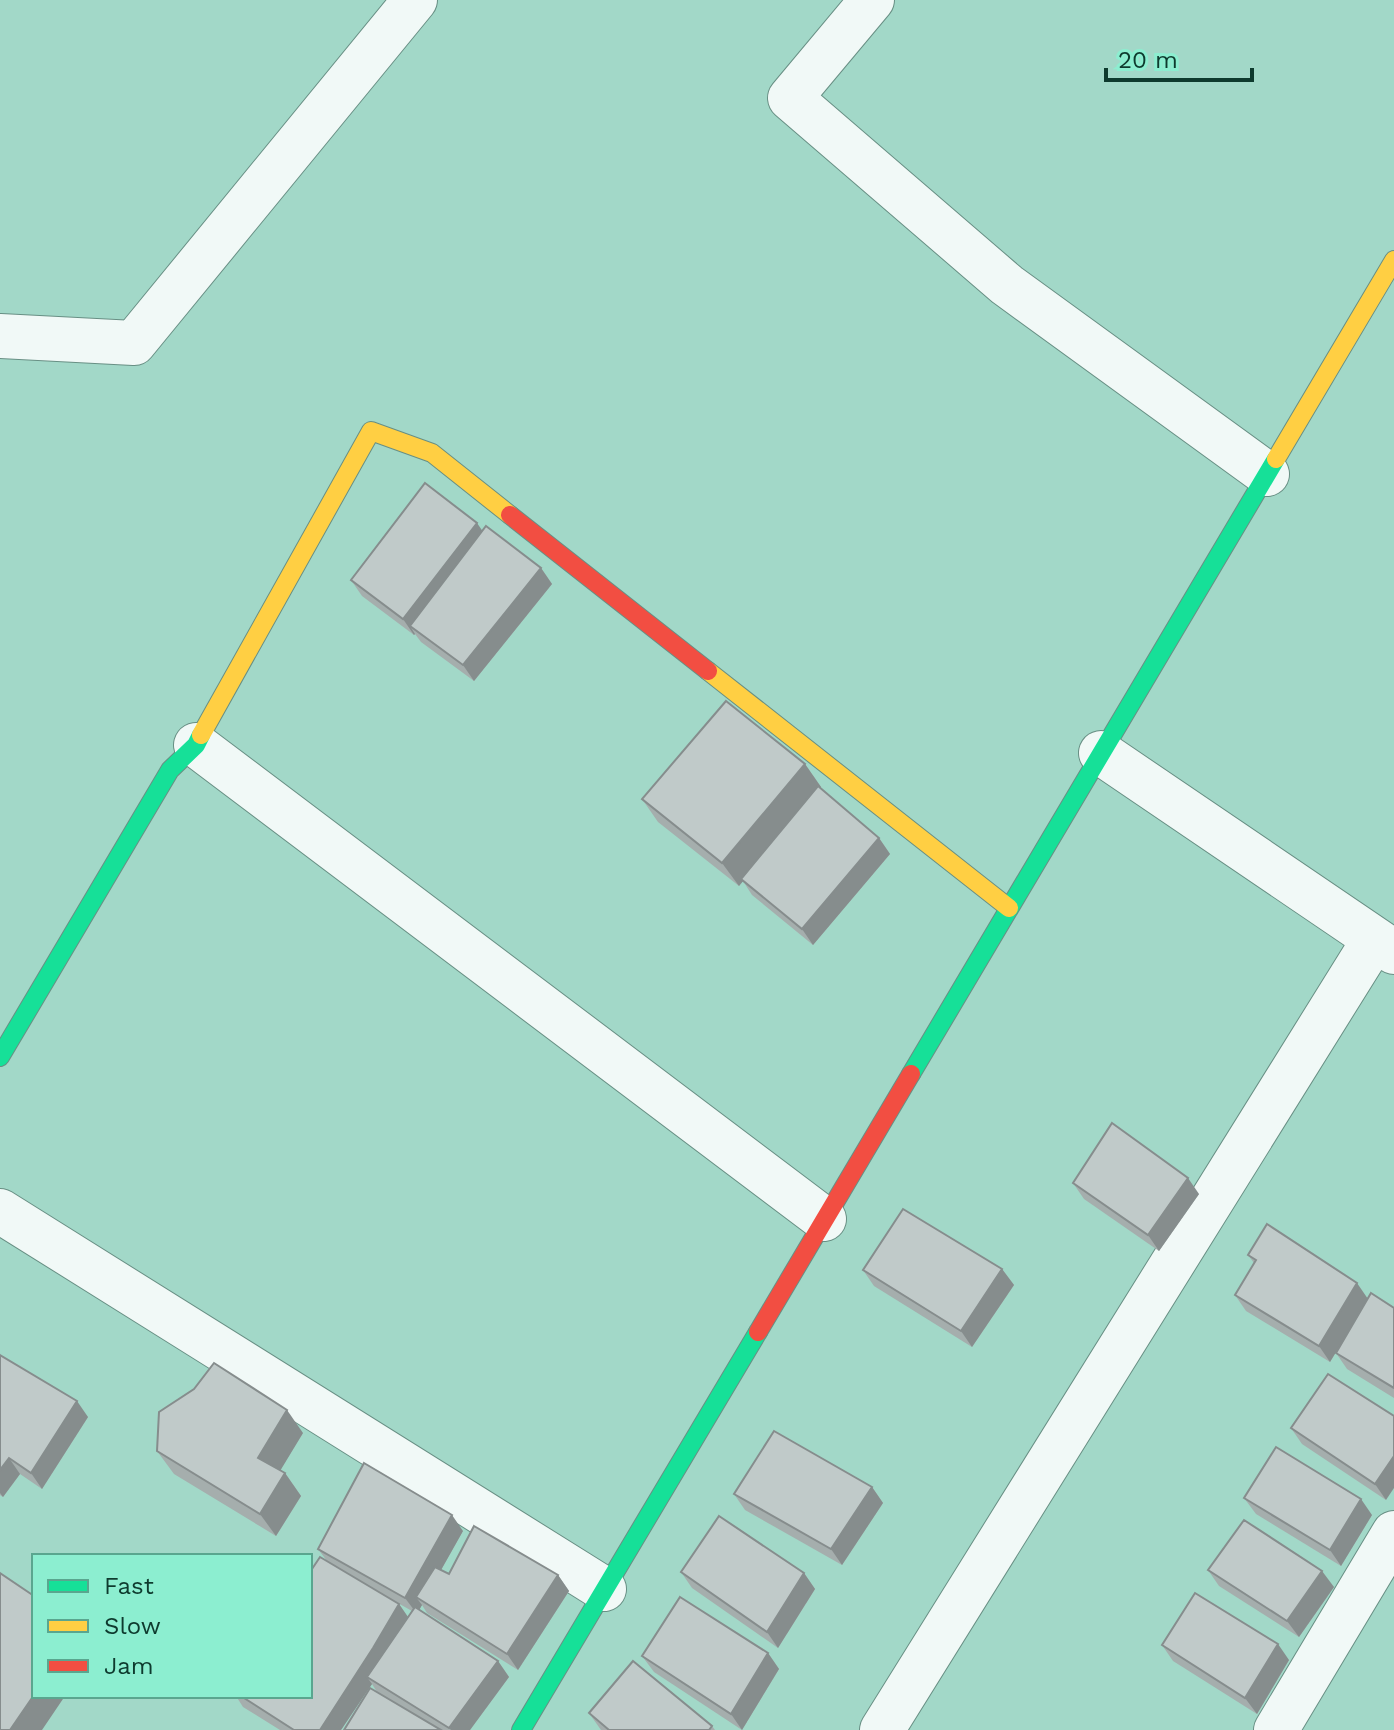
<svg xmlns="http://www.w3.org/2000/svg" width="1394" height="1730" font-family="'Work Sans',sans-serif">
<rect width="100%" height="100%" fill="#a2d8c8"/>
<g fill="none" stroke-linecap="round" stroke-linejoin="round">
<defs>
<g id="street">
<path d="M872,0L790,98L1007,285L1267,474"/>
<path d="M0,336L134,343L415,0"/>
<path d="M196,745L824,1219"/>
<path d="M1101,753L1394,952"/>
<path d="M0,1211L604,1589"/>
<path d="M882,1730L1374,940"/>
<path d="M1276,1730L1394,1533"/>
</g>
<g id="fast">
<path d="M0,1057L170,770L196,745L201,735"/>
<path d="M911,1074L1276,459"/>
<path d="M521,1730L758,1332"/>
</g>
<g id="slow">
<path d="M1276,459L1394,260"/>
<path d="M708,671L1009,908"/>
<path d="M201,735L371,431L432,453L510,515"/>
</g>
<g id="jam">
<path d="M510,515L708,671"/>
<path d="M758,1332L911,1074"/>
</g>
</defs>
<use href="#street" stroke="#688f84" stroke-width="46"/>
<use href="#fast" stroke="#688f84" stroke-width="20"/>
<use href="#slow" stroke="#688f84" stroke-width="20"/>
<use href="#jam" stroke="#688f84" stroke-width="20"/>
<use href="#street" stroke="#f1f9f7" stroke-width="44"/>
<use href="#fast" stroke="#16e098" stroke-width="18"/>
<use href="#slow" stroke="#ffcf43" stroke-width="18"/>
<use href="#jam" stroke="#f24e42" stroke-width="18"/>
</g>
<g fill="#a5aead" fill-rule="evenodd">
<path d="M483,531L541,568L552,584L474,681L421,642L415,634L414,635L362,596L351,580Z"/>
<path d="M805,764L821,787L820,788L879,838L890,854L813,945L752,895L743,881L739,886L658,822L642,799Z"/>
<path d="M1073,1183L1199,1194L1159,1251L1084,1199Z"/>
<path d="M1248,1255L1394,1308V1398L1347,1369L1336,1353L1341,1344L1330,1362L1246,1311L1235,1295L1254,1263Z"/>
<path d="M1002,1269L1014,1285L972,1347L874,1286L863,1270Z"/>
<path d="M0,1355L88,1417L42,1489L20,1474L3,1497L0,1495Z"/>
<path d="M1328,1374L1386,1500L1302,1444L1291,1428Z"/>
<path d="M303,1433L280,1470L285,1473L301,1496L276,1536L174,1474L157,1451Z"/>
<path d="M872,1487L883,1503L842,1565L745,1510L734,1494Z"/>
<path d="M1244,1498L1372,1515L1341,1566L1256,1514Z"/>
<path d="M463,1531L441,1570L449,1574L558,1575L569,1591L518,1670L427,1613L422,1605L419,1610L498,1661L509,1677L470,1730H344L377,1692L372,1684L341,1730H280L243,1707L236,1696H310L327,1561L318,1549ZM396,1602L412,1611L408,1617L399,1604Z"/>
<path d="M1208,1570L1334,1587L1299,1637L1219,1586Z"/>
<path d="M681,1572L804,1573L815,1589L778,1648L692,1588Z"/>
<path d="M1162,1645L1289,1660L1257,1714L1173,1661Z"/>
<path d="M768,1653L779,1669L742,1730L654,1672L642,1656Z"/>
<path d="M589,1713L712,1726L715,1730H601Z"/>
</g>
<g fill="#868d8d">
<path d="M477,523L488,539L410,626L415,634L414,635L403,619Z"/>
<path d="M541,568L552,584L474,681L463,665Z"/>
<path d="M805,764L821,787L739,886L722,863Z"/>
<path d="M879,838L890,854L813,945L802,929Z"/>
<path d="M1188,1178L1199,1194L1159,1251L1148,1235Z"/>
<path d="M1002,1269L1014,1285L972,1347L961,1331Z"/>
<path d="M1357,1283L1368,1299L1330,1362L1319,1346Z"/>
<path d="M77,1401L88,1417L42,1489L31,1473Z"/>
<path d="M287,1410L303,1433L274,1481L258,1458Z"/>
<path d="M1394,1456V1488L1386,1500L1375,1484Z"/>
<path d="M9,1458L20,1474L3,1497L0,1493V1470Z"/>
<path d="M285,1473L301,1496L276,1536L260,1514Z"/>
<path d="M872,1487L883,1503L842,1565L831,1549Z"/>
<path d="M1361,1499L1372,1515L1341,1566L1330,1550Z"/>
<path d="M452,1515L463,1531L423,1602L416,1597L422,1605L417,1614L405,1598Z"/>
<path d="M1322,1571L1334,1587L1299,1637L1287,1621Z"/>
<path d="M804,1573L815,1589L778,1648L767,1632Z"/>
<path d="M558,1575L569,1591L518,1670L507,1654Z"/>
<path d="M399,1604L410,1620L367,1677L372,1684L341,1730H320Z"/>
<path d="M1278,1644L1289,1660L1257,1714L1245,1698Z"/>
<path d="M768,1653L779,1669L742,1730L731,1714Z"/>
<path d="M498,1661L509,1677L470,1730H451L449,1728Z"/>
<path d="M34,1695V1696H65L42,1730H10Z"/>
</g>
<g fill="#c0cac9" stroke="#868d8d" stroke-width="2">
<path d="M425,483L477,523L403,619L351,580Z"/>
<path d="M486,526L541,568L463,665L410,626Z"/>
<path d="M726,701L805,764L722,863L642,799Z"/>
<path d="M818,786L879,838L802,929L741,879Z"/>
<path d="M1112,1123L1188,1178L1148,1235L1073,1183Z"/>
<path d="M903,1209L1002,1269L961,1331L863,1270Z"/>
<path d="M1267,1224L1357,1283L1319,1346L1235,1295L1256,1260L1248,1255Z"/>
<path d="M1371,1293L1394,1308V1388L1336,1353Z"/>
<path d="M0,1355L77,1401L31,1473L9,1458L0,1470Z"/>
<path d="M214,1363L287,1410L258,1458L285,1473L260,1514L157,1451L159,1412L194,1389Z"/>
<path d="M1328,1374L1394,1416V1456L1375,1484L1291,1428Z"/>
<path d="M774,1431L872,1487L831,1549L734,1494Z"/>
<path d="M1276,1447L1361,1499L1330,1550L1244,1498Z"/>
<path d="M364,1463L452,1515L405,1598L318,1549Z"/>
<path d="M719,1516L804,1573L767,1632L681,1572Z"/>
<path d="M1244,1520L1322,1571L1287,1621L1208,1570Z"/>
<path d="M474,1526L558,1575L507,1654L416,1597L435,1567L449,1574Z"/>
<path d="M320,1557L399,1604L373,1648L320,1730H294L241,1696H310V1572Z"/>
<path d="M0,1573L34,1596V1695L10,1730H0Z"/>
<path d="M1195,1593L1278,1644L1245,1698L1162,1645Z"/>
<path d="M680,1597L768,1653L731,1714L642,1656Z"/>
<path d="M415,1607L498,1661L449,1728L367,1677Z"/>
<path d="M633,1661L712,1726L709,1730H609L589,1713Z"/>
<path d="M370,1688L441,1730H344Z"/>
</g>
<rect x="32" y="1554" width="280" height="144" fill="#8ceed0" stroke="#5aa68f" stroke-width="2"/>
<rect x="48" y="1580" width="40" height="12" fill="#16e098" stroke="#5aa68f" stroke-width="2"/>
<text x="104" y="1594" font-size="24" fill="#0e3a2e">Fast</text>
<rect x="48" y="1620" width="40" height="12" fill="#ffcf43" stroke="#5aa68f" stroke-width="2"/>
<text x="104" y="1634" font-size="24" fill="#0e3a2e">Slow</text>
<rect x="48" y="1660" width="40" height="12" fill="#f24e42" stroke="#5aa68f" stroke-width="2"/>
<text x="104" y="1674" font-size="24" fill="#0e3a2e">Jam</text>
<path d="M1106 68v12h146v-12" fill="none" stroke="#0e3a2e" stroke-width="4"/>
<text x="1118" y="68" font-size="24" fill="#0e3a2e" stroke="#8ceed0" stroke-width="6" paint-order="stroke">20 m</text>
</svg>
